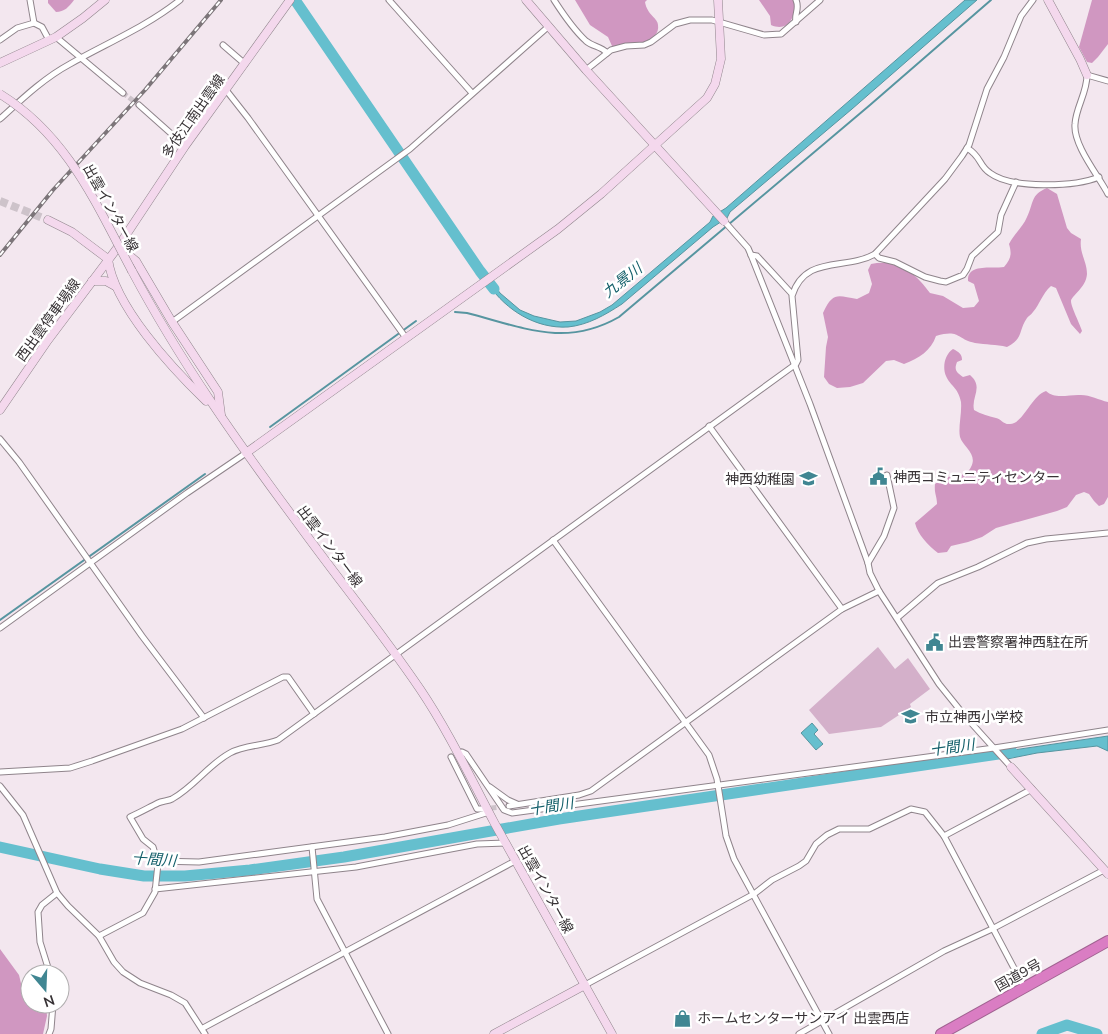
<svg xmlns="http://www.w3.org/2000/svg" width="1108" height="1034" font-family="Mulish,'Noto Sans JP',sans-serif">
<rect width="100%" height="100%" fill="#f3e7ef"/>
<path fill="#d4b0ca" d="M878,647L895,669L908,658L930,689L910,704L911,707L881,727L829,734L809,710Z"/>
<g fill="#d097c1">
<path d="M48,0H74C69,7 64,12 56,12L48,3Z"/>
<path d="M575,0H647L645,2C647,15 658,18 658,25C661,44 625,47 612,46L608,37L590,25Z"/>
<path d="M759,0H794C797,15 789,33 771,25L770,16Z"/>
<path d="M1092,0H1108V44L1098,57L1092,63L1087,62L1079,47Z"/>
<path d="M1047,188L1057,194L1067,228L1071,233L1081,239C1079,253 1087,261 1087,274C1086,288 1072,295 1071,301C1071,307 1080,324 1082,331L1080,334L1071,324L1056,288L1051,286C1042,294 1040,304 1033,312C1031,315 1028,316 1027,318C1018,331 1024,338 1007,347C996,344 986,345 975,343C956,339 960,329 936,336C931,351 919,358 904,364L894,360L886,361L863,383L850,387L837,388L829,384L824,377L826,347L828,337L823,313C833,291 838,296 857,299L869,293L872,284L868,270L871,264C897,258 916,273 930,293L943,296L963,308L974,307L979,301L974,284L968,281C967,263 992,269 1004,267C1011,259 1012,254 1009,244C1014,234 1023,227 1027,217C1034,203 1030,195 1047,188Z"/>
<path d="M953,349C959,352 962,354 962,360L957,362C954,370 956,372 963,377L970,375C984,387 971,397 974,410C981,414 988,416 996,418C1001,419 1004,425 1010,424C1024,423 1031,396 1046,391C1055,400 1070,394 1081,395C1090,395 1099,400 1108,402V497L1104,504L1099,506L1094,501L1089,494L1084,492L1076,495L1067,507L1057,511L996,528L982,537L968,542L951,546L947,552L938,553C928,545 918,535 915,523L937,504C937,496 934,494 935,484C939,481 943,478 948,477C957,475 966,477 971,467C978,454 963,447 960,437C958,428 962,413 961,402C958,387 951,387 946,376C942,367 945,354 953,349Z"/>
<path d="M0,949L19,975L25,1000L30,999V1004H46L47,1016L43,1034H0Z"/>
</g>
<g fill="#65bfce" stroke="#5795a0">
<path d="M965,0H977L852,109L730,212L727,218L713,227L622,304C605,315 588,325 568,327C536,329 506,310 489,285L492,282L500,293L520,310L534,316L560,322L576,321L600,312L612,305L710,222L713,216L726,208Z"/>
<path d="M812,723L818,730L814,734L823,744L816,750L801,733Z"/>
<path d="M1108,736V751L1097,746L1037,753L1007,759L1000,752Z"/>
</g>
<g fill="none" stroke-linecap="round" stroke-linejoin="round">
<g stroke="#5795a0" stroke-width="2">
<path d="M455,312L467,313C522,327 565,348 619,317L870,105L991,0"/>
<path d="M270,427L416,321"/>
<path d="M0,620L205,474"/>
</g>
<g stroke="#65bfce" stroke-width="11">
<path d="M295,0L480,271L494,289"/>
<path d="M0,847L100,869L144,876H185L250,870L344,857L559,819L1012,752"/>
<path d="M1042,1034L1067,1025L1097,1034"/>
</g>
<g stroke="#cdc3ca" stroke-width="5" stroke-dasharray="5 2.5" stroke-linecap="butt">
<path d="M123,93L139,105"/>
<path d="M484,809L509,806"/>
</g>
<path stroke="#cdc3ca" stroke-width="8" stroke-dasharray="8 4" stroke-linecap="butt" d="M0,201L48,220"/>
<defs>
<g id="street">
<path d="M30,0L34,23"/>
<path d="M389,0L472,93"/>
<path d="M554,0C563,14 574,30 586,41C593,47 601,46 607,53"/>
<path d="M796,22C794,14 800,9 796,0"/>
<path d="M56,37L123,93"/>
<path d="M0,40L17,28L34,23L42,27L49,40"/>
<path d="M223,45L245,64"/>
<path d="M586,70L611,50L626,46L644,45L651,42L675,24L690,20H712L764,35L781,34L820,0"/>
<path d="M1108,81L1087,75C1087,93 1076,107 1075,124C1073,145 1098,175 1108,194"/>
<path d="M226,90L248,118L406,338"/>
<path d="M139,105L185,146"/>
<path d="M0,119C22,99 44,78 70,64C107,43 146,27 180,0"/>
<path d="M967,148C982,157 978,165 990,173C1011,189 1075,187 1099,177"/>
<path d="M724,221L748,248L751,255L810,404L868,563L870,573L879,591L939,684L964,715L1011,767"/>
<path d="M875,254L879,258L895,262L925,277L940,281L946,282L963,275L967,269L972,256L998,232L1001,215L1016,182"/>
<path d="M751,255L757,256L792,294"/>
<path d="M172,322L410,149L549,26"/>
<path d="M709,426L842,609"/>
<path d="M0,439L19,462L142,636L204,718"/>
<path d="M553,540L709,755L717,779L726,836L734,859L829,1034"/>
<path d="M868,563L884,536L894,508L887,475"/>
<path d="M897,618L938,583L978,567L1027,543L1046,539L1108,533"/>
<path d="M0,628L187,493L246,453"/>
<path d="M462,752L466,754L504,810L512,813L994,748L1108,730"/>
<path d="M451,757L477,809H482"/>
<path d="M0,772L70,768L92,761L182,729L283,677H288L314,714"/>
<path d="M0,786L23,815L57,893L68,906L99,936L114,962L123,972L140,983L171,995L185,1003L205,1034"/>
<path d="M490,787L508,800L517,804"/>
<path d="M509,806L579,795L591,791L842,609L879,591"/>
<path d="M944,836L1032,789"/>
<path d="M312,847L317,899L388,1034"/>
<path d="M157,861L199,862L385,837L448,825L489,812"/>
<path d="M155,889L356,867L477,844L506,843"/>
<path d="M99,936L143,913L155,892L158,864L153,847L143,839L130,817C139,813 148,808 158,803C162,801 168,801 172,799C194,787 208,765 230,753C244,745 263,746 278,740L796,364L798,360L792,296C805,254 845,271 875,254L945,179L962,156L969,145L987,89L1004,57L1021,16L1033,0"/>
<path d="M50,974L40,942L38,912L42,905L57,893"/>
<path d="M585,985L754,894L772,880L799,866L806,861L816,844L827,835L839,829H869L911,809L925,812L944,836L1024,987"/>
<path d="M203,1028L515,861"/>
<path d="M49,1034L51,1029L53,1004"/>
<path d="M799,1034L944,951L992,929L1104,870"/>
</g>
<g id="secondary">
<path d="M526,0L586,70L724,221"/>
<path d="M1048,0L1080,59L1087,75"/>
<path d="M0,63L56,37L83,18L105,0"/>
<path d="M48,220L72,232L108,259C114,306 172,368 206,401"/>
<path d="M120,248L136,261L172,322L218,392L221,415"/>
<path d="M132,271C180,361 238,443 299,525C339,580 382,633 420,689C449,732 471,779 495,824C534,894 573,964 612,1034"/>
<path d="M92,281H106L115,286"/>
<path d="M0,410L48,340L118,247L185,146L290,0"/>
<path d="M246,453L558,229L601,194L707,98L715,84L721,59L718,0"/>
<path d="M1011,767L1108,874"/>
<path d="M494,1034L585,985"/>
</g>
<path id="highway" d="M941,1034L1108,941"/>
</defs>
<use href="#street" stroke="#8f848b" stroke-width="7"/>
<use href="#secondary" stroke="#8f848b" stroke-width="9"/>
<use href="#highway" stroke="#a16391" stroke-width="12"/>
<use href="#street" stroke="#fff" stroke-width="5"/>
<use href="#secondary" stroke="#f4d8ed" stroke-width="8"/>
<use href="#highway" stroke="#da7dc3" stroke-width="10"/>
<defs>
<path id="rail" d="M0,255L53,190L145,90L221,0"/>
</defs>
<use href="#rail" stroke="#7c7579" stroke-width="4"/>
<use href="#rail" stroke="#fff" stroke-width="2" stroke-dasharray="5.5" stroke-linecap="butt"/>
<defs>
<path id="secondary-bridge" d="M0,94C68,136 96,204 132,271"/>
</defs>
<use href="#secondary-bridge" stroke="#8f848b" stroke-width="9" stroke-linecap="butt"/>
<use href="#secondary-bridge" stroke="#f4d8ed" stroke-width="8"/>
</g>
<defs>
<symbol id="civic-bare" viewBox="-9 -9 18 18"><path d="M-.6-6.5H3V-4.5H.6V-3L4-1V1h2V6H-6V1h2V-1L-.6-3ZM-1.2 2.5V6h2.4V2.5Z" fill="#408692" stroke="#fff" stroke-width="2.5" paint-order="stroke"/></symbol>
<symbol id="school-bare" viewBox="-9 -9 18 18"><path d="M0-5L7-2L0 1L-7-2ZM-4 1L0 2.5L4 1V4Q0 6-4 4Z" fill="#408692" stroke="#fff" stroke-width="2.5" paint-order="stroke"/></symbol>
<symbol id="shop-bare" viewBox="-9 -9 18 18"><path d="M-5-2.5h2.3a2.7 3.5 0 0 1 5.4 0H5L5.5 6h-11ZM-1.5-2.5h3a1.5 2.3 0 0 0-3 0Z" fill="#408692" stroke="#fff" stroke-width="2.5" paint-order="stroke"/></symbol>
</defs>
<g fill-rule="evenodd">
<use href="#civic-bare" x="866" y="464" width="25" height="25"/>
<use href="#school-bare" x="796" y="466" width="25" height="25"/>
<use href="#civic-bare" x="922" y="630" width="25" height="25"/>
<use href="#school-bare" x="898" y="704" width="25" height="25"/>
<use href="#shop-bare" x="670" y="1006" width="25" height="25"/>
</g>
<g text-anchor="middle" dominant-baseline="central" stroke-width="5" stroke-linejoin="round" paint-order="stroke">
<g font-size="14" fill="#373235" stroke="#fff">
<text transform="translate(193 116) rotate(-55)">多伎江南出雲線</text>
<text transform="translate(111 208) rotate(61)">出雲インター線</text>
<text transform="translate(48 320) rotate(-54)">西出雲停車場線</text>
<text transform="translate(330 546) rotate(53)">出雲インター線</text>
<text transform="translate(546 889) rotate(61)">出雲インター線</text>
<text transform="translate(1018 975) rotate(-29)">国道9号</text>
</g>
<g font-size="14" fill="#373235" stroke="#fff" text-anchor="start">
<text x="893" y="477">神西コミュニティセンター</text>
<text x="795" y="479" text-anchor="end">神西幼稚園</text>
<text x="948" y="642">出雲警察署神西駐在所</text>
<text x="925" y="717">市立神西小学校</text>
<text x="697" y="1018">ホームセンターサンアイ 出雲西店</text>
</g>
<g font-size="15" font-style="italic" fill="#15606b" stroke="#fff">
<text transform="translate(622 280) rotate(-38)">九景川</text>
<text transform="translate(952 747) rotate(-8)">十間川</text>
<text transform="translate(551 806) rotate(-9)">十間川</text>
<text transform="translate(154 859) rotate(4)">十間川</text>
</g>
</g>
<g transform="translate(45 989) rotate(161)"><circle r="24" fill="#ffffff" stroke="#afadae"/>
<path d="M0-4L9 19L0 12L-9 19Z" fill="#408692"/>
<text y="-8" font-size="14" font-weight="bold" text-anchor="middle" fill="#373235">N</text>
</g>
</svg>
